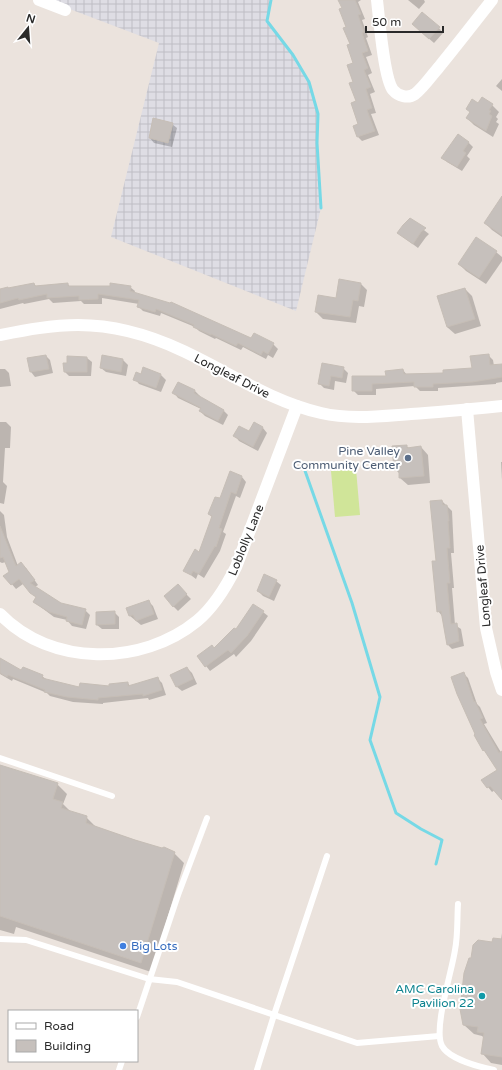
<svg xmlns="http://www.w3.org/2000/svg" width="502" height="1070" font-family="'Varela Round',sans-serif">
<defs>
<pattern id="industrial-grid" width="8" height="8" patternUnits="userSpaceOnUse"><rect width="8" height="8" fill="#dedde4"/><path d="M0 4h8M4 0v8" fill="none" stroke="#bfbec4"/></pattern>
</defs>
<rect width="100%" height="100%" fill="#ebe3dd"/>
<path fill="url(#industrial-grid)" d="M46,0H271L267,21L293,55L309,82L318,114L317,143L321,208L296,311L111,237L159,43Z"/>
<path fill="#d0e599" d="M356,469L360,515L335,517L331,471Z"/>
<g fill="#0003">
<path d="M339,0H361L358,2L365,19L362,20L368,37L366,38L372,55L366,57L372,73L368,75L375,92L370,94L376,113L371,114L379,135L362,141L358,137L359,124L354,83V63L343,9Z"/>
<path d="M408,0H424L425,2L419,9Z"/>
<path d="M439,28L443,33L434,43L418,29Z"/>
<path d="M502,79V91L496,86Z"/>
<path d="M479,105H492L499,112L496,117L498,119L496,122L499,124L493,137L474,125L467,118L471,112Z"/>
<path d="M172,124L177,128L172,147L154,143L150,138Z"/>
<path d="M468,142L473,147L467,156L470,159L462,171L447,162L443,157Z"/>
<path d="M502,197V237L492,230L485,223Z"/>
<path d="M410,219L429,234L426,237L418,248L398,233Z"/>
<path d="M496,252L502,257V261L486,284L466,271L459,264Z"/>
<path d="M34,284L36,286L68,284L70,287H130L135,291L134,294L252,340L273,344L278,349L273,358L268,355L266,359L243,347L241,350L216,338L215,339L199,331L195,327L161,313L160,316L143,311L138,306L139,304L102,298V304H84L81,301L53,303L49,299L24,304L23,303L0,309V289H9Z"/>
<path d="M361,284L367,290L364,307L359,306L356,323L323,319L316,312Z"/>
<path d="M465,289L472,296L481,326L455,334L447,327Z"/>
<path d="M46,356L50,360L53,373L35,377L31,372L28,359Z"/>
<path d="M489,356L493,360L494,366L502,365V382L496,383V384L438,388V391H420L415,386L376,389V395H358L353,390L403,370L407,375L444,374L473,369Z"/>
<path d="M103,357L123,360L128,365L126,376L106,372L101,368Z"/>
<path d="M87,358L92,362L91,376H69L64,371Z"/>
<path d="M144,368L161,375L166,380L161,392L139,384L135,379L141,375Z"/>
<path d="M343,368L348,373L346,383L335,381L334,390L324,388L319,383Z"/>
<path d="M0,369H5L9,373L11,386L0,387Z"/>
<path d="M179,383L195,391L200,396L199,397L224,411L228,415L223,425L205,416L200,411L201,409L178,398L174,393Z"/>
<path d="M0,422H6L11,427L10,448H5L3,482L7,486L4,504L0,503Z"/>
<path d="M254,423L263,428L267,433L258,451L239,441L235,436L249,433Z"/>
<path d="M406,446L409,448L421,447L428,455L430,483L408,485L400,478V474L395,469Z"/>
<path d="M501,462H502V480Z"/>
<path d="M242,477L246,482L240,498L236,496L223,532L226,534L220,551L204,578L198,574L196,579L184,570L200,553L213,518L209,514L220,500Z"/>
<path d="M442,501L452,511L454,553H451L454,588H452L455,625L461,629L464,646L452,649L448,645L442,616L438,611L437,562Z"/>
<path d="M0,511L4,515L7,537L18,566L26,568L38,585L35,587L61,604L85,610L90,615L86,629L72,626L67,620L54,617L34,602L37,598L23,584L16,589L5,576L10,572L6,562L2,563L0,562Z"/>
<path d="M276,581L281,585L274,601L263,596L258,591Z"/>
<path d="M182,590L191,599L178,611L173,606Z"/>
<path d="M148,601L153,606L158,619L141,625L130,616L128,609Z"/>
<path d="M114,612L119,617V629H102L97,625Z"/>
<path d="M263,612L268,616L251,641L236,657L234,654L210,671L199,657L215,649L236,631Z"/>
<path d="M0,659L22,672L42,676L47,680L80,688L110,687L128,683L130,686L158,679L162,683L166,695L149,700L148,698L103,703V704L73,702L50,696L47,693L13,679L12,681L0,674Z"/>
<path d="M187,668L192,673L197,684L182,691L177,687L172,676Z"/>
<path d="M464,674L468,678L477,704L480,707L487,723L484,724L502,754V775L484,750L475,735Z"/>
<path d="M0,766L57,784L67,794L63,804L71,812L86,817L96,827L174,853L184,863L151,972L16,927L14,934L0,930Z"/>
<path d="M483,781H502V799L495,790L492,792Z"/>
<path d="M502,933V1065L491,1063L482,1053L484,1038L482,1036L474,1034L464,1025L493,944L501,940Z"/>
</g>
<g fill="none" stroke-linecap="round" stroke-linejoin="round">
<g stroke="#76d9e6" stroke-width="3">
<path d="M271,0L267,21L293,55L309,82L318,114L317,143L321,208"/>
<path d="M304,468L352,603L380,697L370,740L396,813L421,829L442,840L436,864"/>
</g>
</g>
<g fill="#c6c0bc" stroke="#c6beb6">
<path d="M338,0H355L361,14L358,15L364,32L362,33L368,51L362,53L368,68L364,70L371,87L366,89L372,108L367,110L375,131L357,137L353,126L358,124L351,103L356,101L349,83L353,82L347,65L353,63L347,45L350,44L343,28L346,27L339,9L342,8Z"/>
<path d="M422,12L440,27L429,39L412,24Z"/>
<path d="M482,97L493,104L489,110L491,111L489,114L492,116L486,131L466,118L470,112L466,109L472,99L478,103Z"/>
<path d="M153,118L173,123L168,143L149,138Z"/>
<path d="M458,134L469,142L463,151L466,153L457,167L441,158Z"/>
<path d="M502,196V235L484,223Z"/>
<path d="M410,218L426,228L421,232L413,244L397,233L403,225Z"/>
<path d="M476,237L497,251L479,278L458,264Z"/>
<path d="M339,279L361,283L358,301L353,300L350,317L315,312L318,295L336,298Z"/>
<path d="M34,283L35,286L68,283V286H110V283L131,286L130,291L170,303L171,302L251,338L254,333L274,343L268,354L263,351L261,355L238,343L236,346L211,334V335L193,327L194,325L156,309L155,312L137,307L139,300L98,294V299L79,300V296L47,298V294L19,300L18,298L0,303V289L8,287V288Z"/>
<path d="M465,288L475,319L447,327L437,296Z"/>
<path d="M489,354L490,365L502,364V377L472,382L433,384V387H414V382L372,384V391H352V376H386L385,371L403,369L404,374L443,373V370L472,368L470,356Z"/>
<path d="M46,355L49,369L30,372L27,358Z"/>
<path d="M102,355L123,359L121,372L100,368Z"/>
<path d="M67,356L87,357V372H64L63,363H67Z"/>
<path d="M322,363L344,367L342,378L331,376L329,386L318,384Z"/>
<path d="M143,367L161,374L156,388L133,380L136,372L141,374Z"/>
<path d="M178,382L195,390L194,393L224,410L218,421L199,411L201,408L172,393Z"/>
<path d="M254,422L263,427L253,447L233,436L239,426L249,431Z"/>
<path d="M407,445V448L421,446L424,476L399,478V469L394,470L392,446Z"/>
<path d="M230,471L242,476L236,494L231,492L219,528L222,529L216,547L215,546L199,574L193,571L191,575L183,571L195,549L199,552L212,516L208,514L215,497L220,498Z"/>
<path d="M442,500L443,505H447L449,521H448L450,548H447L450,583H447L451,624L457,623L459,641L447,645L441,611L437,612L432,561H436L430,501Z"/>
<path d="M0,526L16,566L21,562L35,580L30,583L61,603L86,609L82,625L66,621L67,617L49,612L33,602L36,597L30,593L19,579L11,585L3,576L9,572L3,557L0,558Z"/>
<path d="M264,574L277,580L269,597L257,591Z"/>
<path d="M178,584L187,594L173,607L164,596Z"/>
<path d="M149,600L154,614L136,621L133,615L129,616L126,608Z"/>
<path d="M253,604L264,611L247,636L231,653L228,650L205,667L197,656L212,645L214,648L234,628L236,629Z"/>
<path d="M115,611V624L96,625V612Z"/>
<path d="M0,658L21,670L23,667L43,675L42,678L79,687L80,683L109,686V684L128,682V686L158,677L162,690L143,696V694L98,698V700L67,697L44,692L45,690L8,675L7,677L0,673Z"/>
<path d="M187,667L193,679L176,687L170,675Z"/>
<path d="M464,672L474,702L475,701L483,718L480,719L499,753L502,751V800L490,786L487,788L481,780L497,770L484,750L483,751L474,735L475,734L457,694L451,677Z"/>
<path d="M0,765L58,783L53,799L63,802L61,808L87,816L86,823L135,840L162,848L164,847L175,852L141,963L0,916Z"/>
<path d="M493,938L502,939V1057L481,1054L484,1033L477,1032L478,1027L463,1025L460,1009L464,973L469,958H471L473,945L478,940L492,942Z"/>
</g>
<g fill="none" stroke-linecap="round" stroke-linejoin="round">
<g stroke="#fff" stroke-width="6">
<path d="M0,758L112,796"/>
<path d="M458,904C457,919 458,935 455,950C452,971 433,1029 442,1046C449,1059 480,1067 494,1070"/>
<path d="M0,939L26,940L149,979L177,982L357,1043L439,1036"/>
<path d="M137,1017L178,895L207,818"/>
<path d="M119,1070L122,1061"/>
<path d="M257,1070L274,1015L327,856"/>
</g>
<g stroke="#fff" stroke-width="12">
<path d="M39,0L65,10"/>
<path d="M377,0C379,17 384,79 393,90C398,96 408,99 415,94C423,88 432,75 439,67C457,45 474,23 492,0"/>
<path d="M0,335C26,330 52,325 78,325C113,325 149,335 181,350C227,371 270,401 321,413C350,420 382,416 411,414C442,412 472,409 502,406"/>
<path d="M467,409L486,628L496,672L502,690"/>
<path d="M0,614C51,667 142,666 197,621C214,607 226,587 236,567L297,406"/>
</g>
</g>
<circle fill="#5c6f8a" stroke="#fff" stroke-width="1.5" cx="408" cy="458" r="4"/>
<circle fill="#3f7fe0" stroke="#fff" stroke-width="1.5" cx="123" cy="946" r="4"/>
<circle fill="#0f9aa8" stroke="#fff" stroke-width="1.5" cx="482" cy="996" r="4"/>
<g text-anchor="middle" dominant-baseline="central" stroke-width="4" stroke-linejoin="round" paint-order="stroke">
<g font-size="12" fill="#2a2a2a" stroke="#fff">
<text transform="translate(232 376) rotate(27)">Longleaf Drive</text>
<text transform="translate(246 540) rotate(-68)">Loblolly Lane</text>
<text transform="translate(483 586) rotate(-95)">Longleaf Drive</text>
</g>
<g font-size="12" fill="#4e5e75" stroke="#fff" text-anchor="end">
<text x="400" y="451">Pine Valley<tspan x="400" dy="14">Community Center</tspan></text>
</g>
<g font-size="12" fill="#366cbe" stroke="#fff" text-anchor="start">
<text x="131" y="946">Big Lots</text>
</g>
<g font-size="12" fill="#0d838f" stroke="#fff" text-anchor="end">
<text x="474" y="989">AMC Carolina<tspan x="474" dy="14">Pavilion 22</tspan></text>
</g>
</g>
<rect x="8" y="1010" width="130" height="52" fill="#ffffff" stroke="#aaaaaa"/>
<rect x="16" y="1023" width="20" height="6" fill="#ffffff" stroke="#aaaaaa"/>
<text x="44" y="1030" font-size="12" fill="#2a2a2a">Road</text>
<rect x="16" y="1040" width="20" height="12" fill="#c6c0bc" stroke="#aaaaaa"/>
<text x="44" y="1050" font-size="12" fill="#2a2a2a">Building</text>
<g transform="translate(28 28) rotate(17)" stroke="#ffffff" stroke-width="3" paint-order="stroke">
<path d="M0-3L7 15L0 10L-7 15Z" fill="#2a2a2a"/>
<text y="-6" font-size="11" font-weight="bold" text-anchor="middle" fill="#2a2a2a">N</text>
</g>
<path d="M366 26v6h77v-6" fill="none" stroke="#2a2a2a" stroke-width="2"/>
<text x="372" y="26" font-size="12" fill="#2a2a2a" stroke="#ffffff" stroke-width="3" paint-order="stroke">50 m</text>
</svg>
